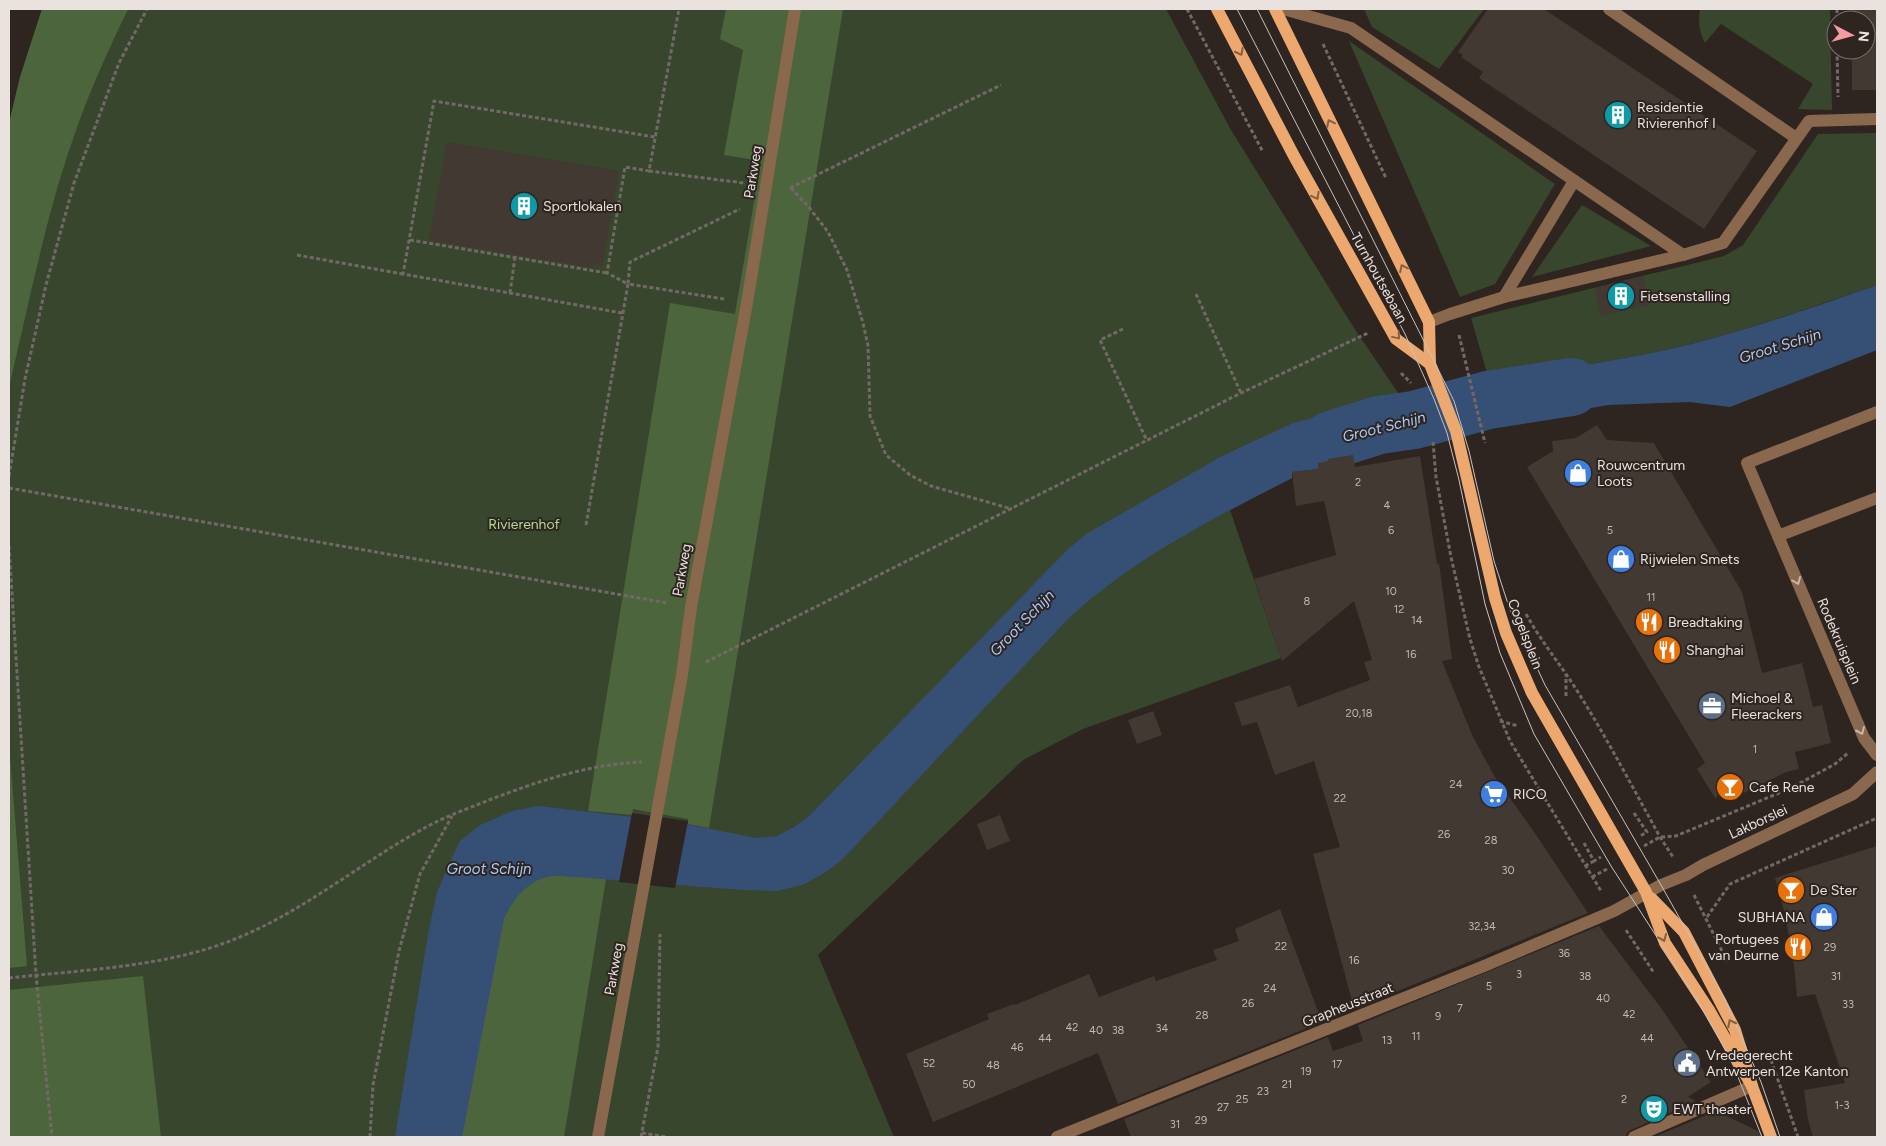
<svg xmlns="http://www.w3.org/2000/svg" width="1886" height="1146" font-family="Figtree,sans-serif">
<rect width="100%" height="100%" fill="#2e2420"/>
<g fill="#38462e">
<path d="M42,9H1166L1231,130L1354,328L1405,403L1415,442L1328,459V461L1318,469L1292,472V478L1230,510L1281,658L1083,729L1023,760L818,955L894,1137H9V123L20,77Z"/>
<path d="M1364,9H1484L1439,69L1372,27Z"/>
<path d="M1700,9H1830L1832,110L1798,109L1813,84L1721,24L1705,43C1699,31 1698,22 1700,9Z"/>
<path d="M1349,41L1555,184L1495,284L1460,297Z"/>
<path d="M1877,133V285C1817,305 1757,327 1695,343C1627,360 1558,369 1489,380L1471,318L1724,256L1743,245L1818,134Z"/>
<path d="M1582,205L1651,246L1532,277Z"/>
</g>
<g fill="#4d653d">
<path d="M42,9H128C108,51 88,94 73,139C45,219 29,304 9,387V123L20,77Z"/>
<path d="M726,9H843L709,828L688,824V819L633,809L632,815L588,811L670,303L735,314L761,161L724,155L743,50L720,39Z"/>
<path d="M9,744L27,966L9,968Z"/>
<path d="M607,873L564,1137H440L484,936L517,878Z"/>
<path d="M143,976L161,1137H9V990Z"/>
</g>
<g fill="#364f74">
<path d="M1877,285V350L1730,407L1689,402L1609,405L1499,423L1489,380C1558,369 1627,360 1695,343C1757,327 1817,306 1877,285Z"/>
<path d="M1405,403L1415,442L1338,456L1328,459V461L1318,469L1292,472V478C1214,518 1134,558 1069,618L842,860L823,874L802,885L777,891L743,890L575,877C567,877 559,875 551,876C528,880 513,899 504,919L462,1137H395L428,934L437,892L459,842L480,825L512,811L538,806L676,822L756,838L777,836L794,827L809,816L1067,550L1086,534L1222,456L1293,423L1339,412Z"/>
</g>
<path fill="#2e2420" d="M632,813L688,821L675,888L619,882Z"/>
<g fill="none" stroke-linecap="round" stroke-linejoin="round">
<path stroke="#364f74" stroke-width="58" d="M1331,440L1379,425L1414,420L1488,400L1571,387"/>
</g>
<g fill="#413932">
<path d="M1488,9H1544L1757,151L1704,229L1479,78L1483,72L1461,57L1463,55L1458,52Z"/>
<path d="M1852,9H1877V90H1852V50H1866V20H1852Z"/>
<path d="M447,142L619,171L602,266L592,264V268L429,240Z"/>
<path d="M1643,276L1648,305L1600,316L1595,288Z"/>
<path d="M1597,425L1607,440L1654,443L1742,592L1762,673L1802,663L1813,707L1822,705L1831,743L1795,752L1799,769L1786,772L1734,798L1722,794L1715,798L1697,769L1705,763L1527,467L1553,451L1552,441L1576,438Z"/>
<path d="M1353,455L1355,467L1420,456L1437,564L1439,563L1452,659L1442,661L1473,737L1495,777L1537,836L1588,913L1354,1009L1313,854L1340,847L1314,761L1275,775L1257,722L1242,726L1234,703L1290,685L1298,707L1370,680L1364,662L1372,660L1354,601L1282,661L1254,579L1336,555L1324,501L1296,506L1292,472L1318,469V463L1328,461V459Z"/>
<path d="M1153,711L1162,735L1137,744L1128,720Z"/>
<path d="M1000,815L1010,841L987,850L977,824Z"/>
<path d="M1877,846V1137H1813L1808,1120L1804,1090L1845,1083L1815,994L1797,997L1794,965L1785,914L1775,878Z"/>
<path d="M1280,909L1322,1022L1118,1104L1098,1053L933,1122L906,1054L989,1019L987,1014L1014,1004L1015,1005L1089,974L1099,997L1154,976L1156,981L1217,960L1213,950L1239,941L1235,929Z"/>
<path d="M1599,926L1661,1008L1711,1082L1688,1097L1696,1101L1631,1130L1627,1133L1626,1137H1131L1124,1119L1328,1037L1333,1051L1363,1041L1358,1025Z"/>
<path d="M1716,1111L1760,1132L1762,1137H1654Z"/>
</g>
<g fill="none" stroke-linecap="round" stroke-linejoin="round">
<g stroke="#726966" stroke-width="3" stroke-dasharray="4 2.5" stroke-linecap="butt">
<path d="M1187,9L1263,152"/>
<path d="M1837,9V20"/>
<path d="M1323,44L1386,178"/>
<path d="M1837,50L1838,97"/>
<path d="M649,171L744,183"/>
<path d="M790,188L1001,85"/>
<path d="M791,188L808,206L828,232L847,270L863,323L868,346L870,416L886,455L910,475L931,486L1012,509"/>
<path d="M410,240L607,273"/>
<path d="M297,255L403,274"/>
<path d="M510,293L515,257"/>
<path d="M1196,294L1241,393"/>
<path d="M724,299L628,284L630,262L740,209"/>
<path d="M622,313L403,274L434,101L655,137"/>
<path d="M1123,329L1100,340L1147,441"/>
<path d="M1459,335L1485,443"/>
<path d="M1401,373L1411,383"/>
<path d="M1433,442L1436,477L1451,557L1470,639L1479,667L1510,741L1601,891"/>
<path d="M9,476L25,379L46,285L74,183L119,63L147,9"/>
<path d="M9,488L668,603"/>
<path d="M586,525L628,284L607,273L625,167L649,171L679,9"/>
<path d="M9,546L36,975L52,1137"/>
<path d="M1526,614C1542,643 1564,669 1581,697C1609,742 1634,790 1660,837L1673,857"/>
<path d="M706,662L1241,393L1368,333"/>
<path d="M1566,696V674"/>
<path d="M1500,721L1518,726"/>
<path d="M1634,813L1647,832L1640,836"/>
<path d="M1584,843L1594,861L1601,857"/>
<path d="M1644,846L1660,837L1676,836L1791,788L1835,764L1848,753"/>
<path d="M1585,866L1594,861"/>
<path d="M1592,877L1607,869"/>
<path d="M1694,895L1727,961"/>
<path d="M1707,917L1730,884L1877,818"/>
<path d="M1626,930L1654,973"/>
<path d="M9,978C81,970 167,967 235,939C305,911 364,860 430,825C449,815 470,808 489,800C539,781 589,764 642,762"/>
<path d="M1771,1060L1798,1137"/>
<path d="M642,1133L667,1137"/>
<path d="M370,1137L373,1085L399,951L420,874L452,816"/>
<path d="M641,1137L658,1047L660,934"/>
</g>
<g stroke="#89684d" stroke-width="12">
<path d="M1283,9L1351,28L1683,255"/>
<path d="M1609,9L1796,138"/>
<path d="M1504,297L1574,181"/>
<path d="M1429,322L1450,314L1504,297L1683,255L1723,243L1809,121L1877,119"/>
<path d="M1877,412L1747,463L1864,738L1877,755"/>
<path d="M1778,536L1877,498"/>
<path d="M598,1137L682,675L691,607L747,303L795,9"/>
<path d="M1057,1137L1484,966L1614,911L1661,885L1686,875L1703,865L1853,794L1877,772"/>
<path d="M1634,1137L1752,1086"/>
</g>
<g stroke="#eca86e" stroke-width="12">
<path d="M1217,9L1294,156L1396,339L1430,364"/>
<path d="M1275,9L1429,322L1430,364L1456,431L1495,598L1506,633L1532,693L1646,892L1665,943L1709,1010L1752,1086"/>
<path d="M1651,898L1684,932L1735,1030L1752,1086L1771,1137"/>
</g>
<g stroke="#c9c2be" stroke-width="1">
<path d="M1237,9L1405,334L1434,399L1447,433L1459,480L1485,604L1500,653L1534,734L1611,866L1693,993L1719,1038L1734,1067L1762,1137"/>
<path d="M1257,9L1454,401L1469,451L1494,561L1510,610L1520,631L1545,685L1661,885L1725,999L1761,1082L1780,1137"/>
</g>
</g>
<defs><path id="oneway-chevron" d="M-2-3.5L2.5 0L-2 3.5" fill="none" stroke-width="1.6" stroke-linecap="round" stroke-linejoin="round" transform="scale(1.25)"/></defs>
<g stroke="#845f43">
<use href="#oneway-chevron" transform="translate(1240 52) rotate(63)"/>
<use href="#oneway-chevron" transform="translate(1330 123) rotate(-116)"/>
<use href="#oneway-chevron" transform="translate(1316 196) rotate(61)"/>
<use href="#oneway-chevron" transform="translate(1403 268) rotate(-116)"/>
<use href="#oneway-chevron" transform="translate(1397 336) rotate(50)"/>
<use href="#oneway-chevron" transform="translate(1663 938) rotate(67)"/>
<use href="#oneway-chevron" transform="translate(1731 1023) rotate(-117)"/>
</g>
<g stroke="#c7b7ac">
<use href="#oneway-chevron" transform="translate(1797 581) rotate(67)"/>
<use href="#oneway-chevron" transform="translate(1861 731) rotate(66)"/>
</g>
<defs>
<symbol id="building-disc" viewBox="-11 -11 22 22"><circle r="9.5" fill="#0f9aa8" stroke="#2e2420"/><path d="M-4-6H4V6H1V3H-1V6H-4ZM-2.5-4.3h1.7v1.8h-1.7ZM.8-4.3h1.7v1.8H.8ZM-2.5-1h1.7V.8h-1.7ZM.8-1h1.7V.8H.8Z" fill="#fff"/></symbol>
<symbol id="shop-disc" viewBox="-11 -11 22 22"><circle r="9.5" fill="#3f7fe0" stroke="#2e2420"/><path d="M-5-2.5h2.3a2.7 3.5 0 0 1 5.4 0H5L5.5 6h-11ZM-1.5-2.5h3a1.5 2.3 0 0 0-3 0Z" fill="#fff"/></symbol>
<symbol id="restaurant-disc" viewBox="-11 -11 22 22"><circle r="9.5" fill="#e8710a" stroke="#2e2420"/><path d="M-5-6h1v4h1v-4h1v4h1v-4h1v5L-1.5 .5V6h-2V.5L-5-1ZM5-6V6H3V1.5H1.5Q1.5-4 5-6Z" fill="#fff"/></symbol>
<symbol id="office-disc" viewBox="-11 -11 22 22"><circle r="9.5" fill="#5c6f8a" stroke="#2e2420"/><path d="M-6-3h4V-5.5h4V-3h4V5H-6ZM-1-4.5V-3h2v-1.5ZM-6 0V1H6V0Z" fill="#fff"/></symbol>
<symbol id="bar-disc" viewBox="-11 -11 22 22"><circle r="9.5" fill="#e8710a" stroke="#2e2420"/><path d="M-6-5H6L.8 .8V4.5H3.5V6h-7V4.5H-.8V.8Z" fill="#fff"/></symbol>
<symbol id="supermarket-disc" viewBox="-11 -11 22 22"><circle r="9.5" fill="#3f7fe0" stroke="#2e2420"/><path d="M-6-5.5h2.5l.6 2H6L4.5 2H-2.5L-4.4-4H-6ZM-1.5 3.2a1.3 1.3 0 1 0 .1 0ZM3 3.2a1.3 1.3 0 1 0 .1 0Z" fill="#fff"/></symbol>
<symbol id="civic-disc" viewBox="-11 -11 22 22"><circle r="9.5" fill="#5c6f8a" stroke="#2e2420"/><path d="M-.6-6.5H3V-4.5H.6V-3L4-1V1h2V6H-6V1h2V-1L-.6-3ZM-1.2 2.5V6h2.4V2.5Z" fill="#fff"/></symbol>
<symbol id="theatre-disc" viewBox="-11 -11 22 22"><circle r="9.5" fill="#0f9aa8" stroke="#2e2420"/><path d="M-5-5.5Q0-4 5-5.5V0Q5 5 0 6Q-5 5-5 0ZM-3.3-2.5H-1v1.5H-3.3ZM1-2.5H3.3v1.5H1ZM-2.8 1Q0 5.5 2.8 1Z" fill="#fff"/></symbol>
</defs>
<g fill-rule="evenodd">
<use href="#building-disc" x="1602" y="99" width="32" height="32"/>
<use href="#building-disc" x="508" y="190" width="32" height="32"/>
<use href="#building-disc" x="1605" y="280" width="32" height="32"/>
<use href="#shop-disc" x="1562" y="457" width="32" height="32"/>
<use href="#shop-disc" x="1605" y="543" width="32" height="32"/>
<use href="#restaurant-disc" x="1633" y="606" width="32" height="32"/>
<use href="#restaurant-disc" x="1651" y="634" width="32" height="32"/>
<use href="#office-disc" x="1696" y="690" width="32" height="32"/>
<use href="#bar-disc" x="1714" y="771" width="32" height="32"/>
<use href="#supermarket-disc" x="1478" y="778" width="32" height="32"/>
<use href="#bar-disc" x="1775" y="874" width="32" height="32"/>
<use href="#shop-disc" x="1808" y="901" width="32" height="32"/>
<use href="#restaurant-disc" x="1782" y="931" width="32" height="32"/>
<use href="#civic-disc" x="1671" y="1047" width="32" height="32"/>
<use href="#theatre-disc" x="1638" y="1093" width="32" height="32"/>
</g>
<g text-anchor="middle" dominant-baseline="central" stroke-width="4" stroke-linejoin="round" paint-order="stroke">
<g font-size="11" fill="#bfb8b4">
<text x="1358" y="482">2</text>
<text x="1387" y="505">4</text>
<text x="1391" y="530">6</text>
<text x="1610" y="530">5</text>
<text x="1391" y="591">10</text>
<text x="1651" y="597">11</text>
<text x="1307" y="601">8</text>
<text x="1399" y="609">12</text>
<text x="1417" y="620">14</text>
<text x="1411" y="654">16</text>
<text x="1359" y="713">20,18</text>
<text x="1755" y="749">1</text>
<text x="1456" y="784">24</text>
<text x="1340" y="798">22</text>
<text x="1444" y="834">26</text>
<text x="1491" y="840">28</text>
<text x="1508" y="870">30</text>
<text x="1482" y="926">32,34</text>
<text x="1281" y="946">22</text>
<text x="1830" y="947">29</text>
<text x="1564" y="953">36</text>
<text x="1354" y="960">16</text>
<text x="1519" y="974">3</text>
<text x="1585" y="976">38</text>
<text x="1836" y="976">31</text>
<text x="1489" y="986">5</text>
<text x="1270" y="988">24</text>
<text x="1603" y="998">40</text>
<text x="1248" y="1003">26</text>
<text x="1848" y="1004">33</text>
<text x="1460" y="1008">7</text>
<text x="1629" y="1014">42</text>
<text x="1202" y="1015">28</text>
<text x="1438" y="1016">9</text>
<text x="1072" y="1027">42</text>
<text x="1162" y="1028">34</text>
<text x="1096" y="1030">40</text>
<text x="1118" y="1030">38</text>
<text x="1416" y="1036">11</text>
<text x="1045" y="1038">44</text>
<text x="1647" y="1038">44</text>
<text x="1387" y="1040">13</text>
<text x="1017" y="1047">46</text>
<text x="929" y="1063">52</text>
<text x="1337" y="1064">17</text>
<text x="993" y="1065">48</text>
<text x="1306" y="1071">19</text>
<text x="969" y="1084">50</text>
<text x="1287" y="1084">21</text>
<text x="1263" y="1091">23</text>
<text x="1242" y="1099">25</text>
<text x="1624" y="1099">2</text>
<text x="1842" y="1105">1-3</text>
<text x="1223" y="1107">27</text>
<text x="1201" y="1120">29</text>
<text x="1175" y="1124">31</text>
</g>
<g font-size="14" fill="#e9e2df" stroke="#2e2420" text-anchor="start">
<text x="1637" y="107">Residentie<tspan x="1637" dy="16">Rivierenhof I</tspan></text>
<text x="543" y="206">Sportlokalen</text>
<text x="1640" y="296">Fietsenstalling</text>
<text x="1597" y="465">Rouwcentrum<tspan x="1597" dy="16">Loots</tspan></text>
<text x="1640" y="559">Rijwielen Smets</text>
<text x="1668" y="622">Breadtaking</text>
<text x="1686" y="650">Shanghai</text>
<text x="1731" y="698">Michoel &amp;<tspan x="1731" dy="16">Fleerackers</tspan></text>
<text x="1749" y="787">Cafe Rene</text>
<text x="1513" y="794">RICO</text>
<text x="1810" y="890">De Ster</text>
<text x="1805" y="917" text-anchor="end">SUBHANA</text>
<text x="1779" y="939" text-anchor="end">Portugees<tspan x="1779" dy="16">van Deurne</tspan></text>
<text x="1706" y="1055">Vredegerecht<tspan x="1706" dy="16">Antwerpen 12e Kanton</tspan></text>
<text x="1673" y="1109">EWT theater</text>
</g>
<g font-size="14" fill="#e9e2df" stroke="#2e2420">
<text transform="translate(753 172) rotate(-81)">Parkweg</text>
<text transform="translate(1379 278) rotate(61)">Turnhoutsebaan</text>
<text transform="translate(682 570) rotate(-80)">Parkweg</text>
<text transform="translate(1525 634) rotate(69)">Cogelsplein</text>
<text transform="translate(1839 641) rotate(67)">Rodekruisplein</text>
<text transform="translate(1758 822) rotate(-25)">Lakborslei</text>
<text transform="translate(614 969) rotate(-80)">Parkweg</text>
<text transform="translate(1348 1005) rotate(-22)">Grapheusstraat</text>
</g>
<g font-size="14" fill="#b2db98" stroke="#2e2420">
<text x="524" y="524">Rivierenhof</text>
</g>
<g font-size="15" font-style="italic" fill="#aaccfd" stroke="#2e2420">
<text transform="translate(1780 346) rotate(-17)">Groot Schijn</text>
<text transform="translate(1384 427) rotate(-14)">Groot Schijn</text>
<text transform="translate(1022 623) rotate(-46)">Groot Schijn</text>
<text x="489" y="869">Groot Schijn</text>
</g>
</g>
<rect width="1886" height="1146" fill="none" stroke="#e9e2df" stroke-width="20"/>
<g transform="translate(1851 35) rotate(96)"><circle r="24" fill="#2e2420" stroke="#79706c"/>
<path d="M0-4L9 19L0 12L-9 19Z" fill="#f49aa2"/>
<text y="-8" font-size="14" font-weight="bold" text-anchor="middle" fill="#e9e2df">N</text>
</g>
</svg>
